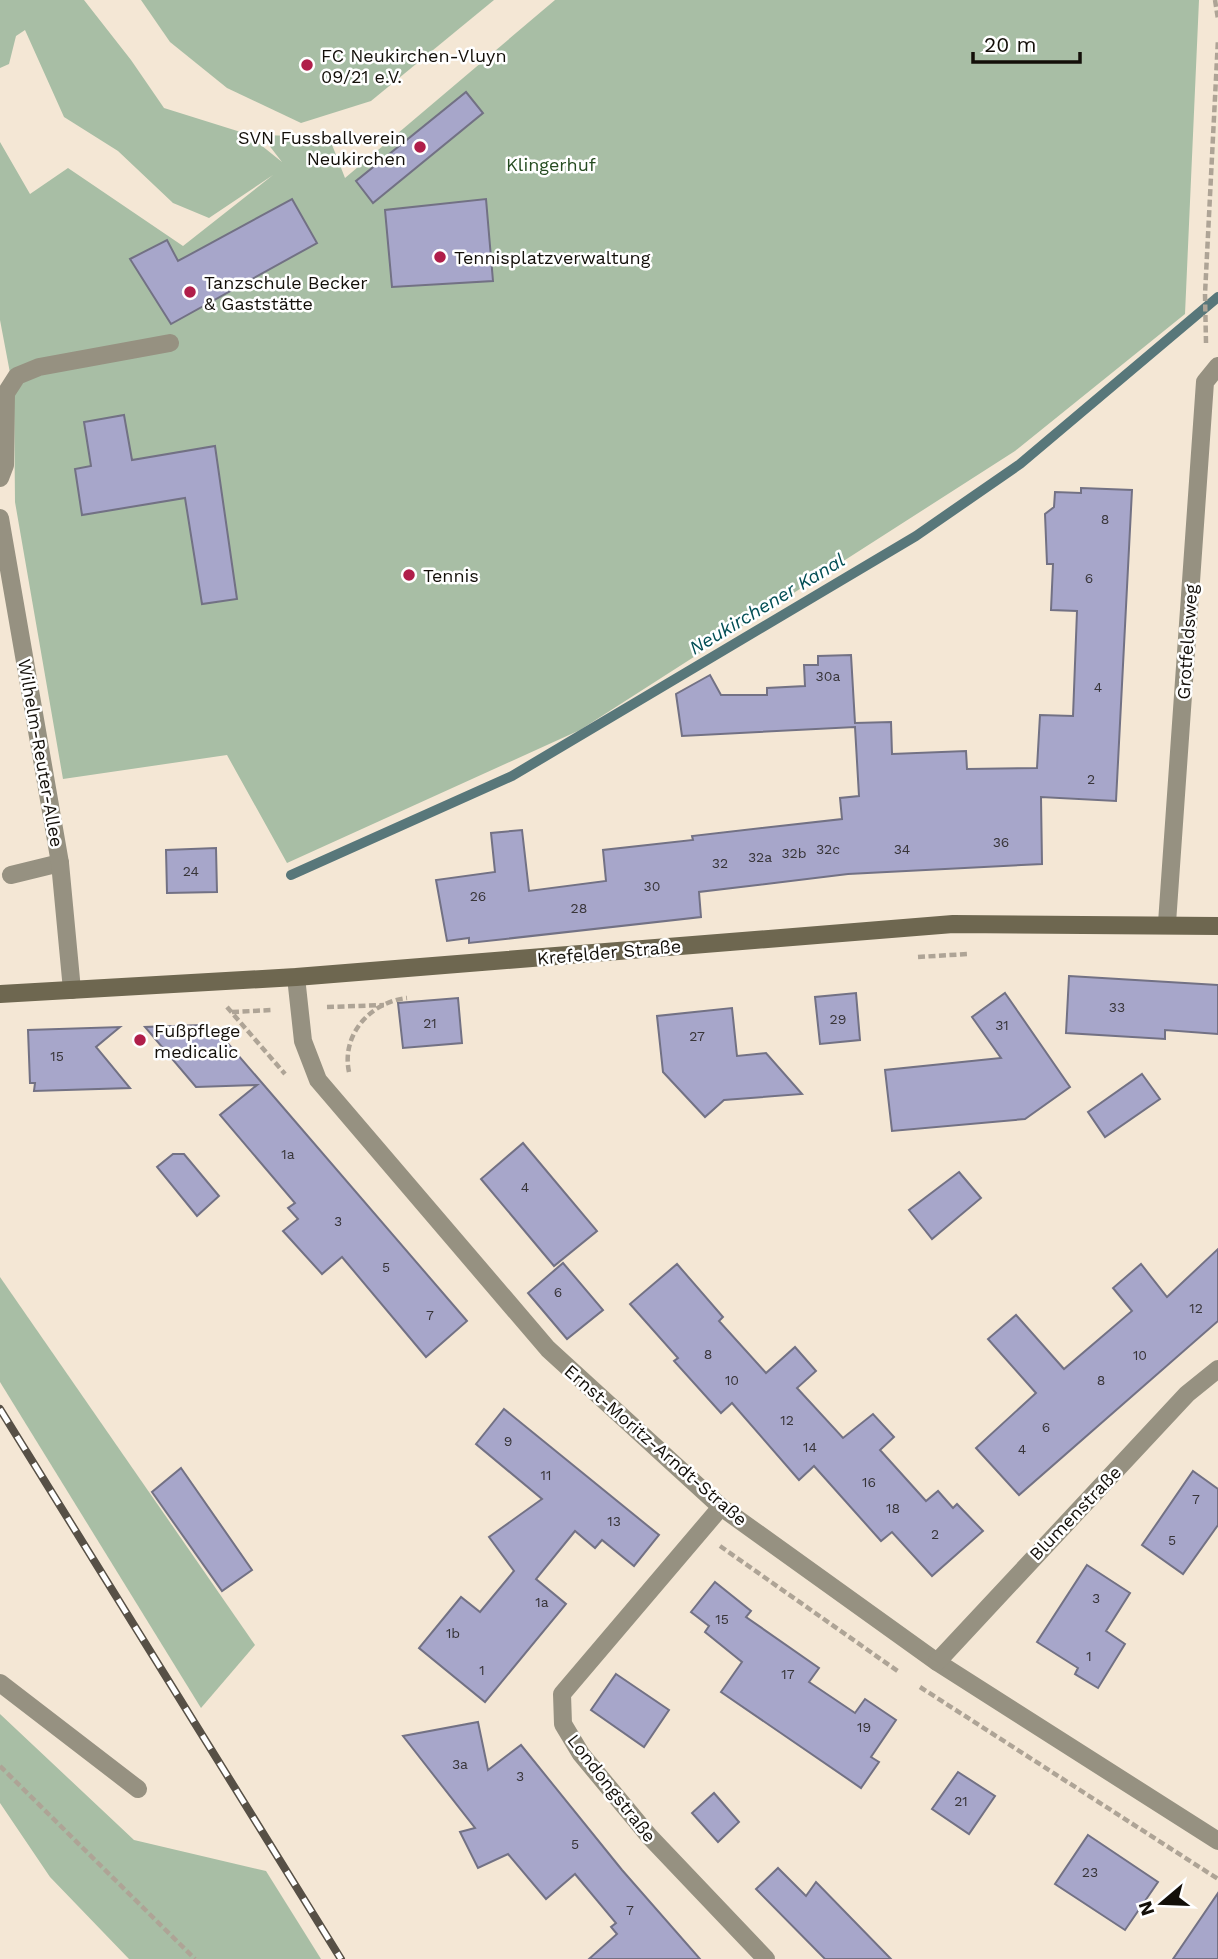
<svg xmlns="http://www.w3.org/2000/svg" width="1218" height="1959" font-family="'Work Sans',sans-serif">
<rect width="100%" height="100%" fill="#f4e7d5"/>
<g fill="#a8bea5">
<path d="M0,0H84L131,60L164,108L247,134L282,162L261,135L329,137L345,178L555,0H1199L1185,314L1015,451L580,730L287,863L227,755L63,779L15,502L14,394L0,320V142L30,194L68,168L183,246L273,175L209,218L173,203L118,151L64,117L25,30L16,36L9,64L0,68Z"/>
<path d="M141,0H494L371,101L301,123L227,88L170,42Z"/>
<path d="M0,1277L255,1645L201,1708L0,1382Z"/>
<path d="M0,1714L134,1840L266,1871L321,1959H129L50,1877L0,1803Z"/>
</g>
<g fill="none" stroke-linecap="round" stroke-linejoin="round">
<path stroke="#58777a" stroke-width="10" d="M291,875L512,776L916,536L1020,464L1218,297"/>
</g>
<g fill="#a7a6ca" stroke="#727184" stroke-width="2">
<path d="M466,92L483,113L373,203L356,181Z"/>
<path d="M292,199L317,243L171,324L130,259L167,240L178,261Z"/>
<path d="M486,199L493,281L392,287L385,210Z"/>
<path d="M124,415L132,460L215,446L237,599L202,604L185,498L82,515L75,469L91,466L84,422Z"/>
<path d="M1081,488L1132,490L1116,801L1041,797L1042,864L848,874L699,892L701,917L469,943V938L447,941L436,880L495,872L491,833L522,830L529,891L606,881L603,850L693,840L692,836L842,819L840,798L859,796L855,727L682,736L676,694L710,675L721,695H767V688L805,686L804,665H818V656L851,655L855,723L891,722L892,754L966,751L967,769L1037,768L1040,715L1073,716L1077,611L1051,610L1053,564H1047L1045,514L1054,507L1055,492L1081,493Z"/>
<path d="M216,848L217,892L167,893L166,850Z"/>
<path d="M1069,976L1218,985V1034L1165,1030V1039L1066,1033Z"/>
<path d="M856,993L860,1040L820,1044L815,997Z"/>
<path d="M1005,993L1070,1087L1025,1119L892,1131L885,1070L1001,1058L972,1017Z"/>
<path d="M458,998L462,1043L403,1048L398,1003Z"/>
<path d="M732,1008L737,1056L766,1053L802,1094L724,1100L705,1117L663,1072L657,1016Z"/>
<path d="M203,1025L219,1033L467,1321L426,1357L342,1257L322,1274L283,1231L298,1219L288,1208L295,1203L220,1115L257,1085L196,1087L145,1027Z"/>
<path d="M120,1027L96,1047L130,1088L34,1091L35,1083H30L28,1030Z"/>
<path d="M1142,1074L1160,1099L1105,1137L1088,1112Z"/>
<path d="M523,1143L597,1231L554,1266L481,1179Z"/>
<path d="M173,1154H184L219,1196L197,1216L157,1167Z"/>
<path d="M959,1172L981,1198L932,1239L909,1210Z"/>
<path d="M1218,1249V1321L1019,1495L976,1448L1036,1393L988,1339L1016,1315L1064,1369L1132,1311L1113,1288L1141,1264L1167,1297Z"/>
<path d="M563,1263L603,1310L567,1339L528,1293Z"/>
<path d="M677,1264L723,1317L719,1321L766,1373L795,1347L816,1371L797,1388L843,1438L873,1414L894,1437L880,1450L926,1501L938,1491L953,1508L957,1504L983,1531L932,1576L892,1532L881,1541L814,1466L799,1480L732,1403L721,1413L674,1361L678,1358L630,1304Z"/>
<path d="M504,1409L659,1535L634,1566L602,1540L595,1548L575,1531L536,1579L566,1604L485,1702L419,1648L461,1597L480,1612L514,1571L489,1537L542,1499L476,1444Z"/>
<path d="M181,1468L252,1570L222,1591L152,1492Z"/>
<path d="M1193,1471L1218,1489V1525L1183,1574L1142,1545Z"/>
<path d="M1087,1565L1130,1593L1106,1631L1125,1644L1098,1688L1075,1674L1078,1668L1037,1642Z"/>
<path d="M715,1582L751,1611L746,1617L819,1668L809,1682L855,1713L865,1699L896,1720L871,1757L879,1762L861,1788L721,1692L742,1662L705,1632L709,1626L691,1612Z"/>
<path d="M616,1674L669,1710L644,1747L591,1710Z"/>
<path d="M478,1722L488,1770L521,1745L622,1870L700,1959H589L617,1934L611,1927L616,1923L575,1874L546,1899L508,1854L478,1868L460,1832L475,1828L403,1736Z"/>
<path d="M958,1772L995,1796L969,1834L932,1809Z"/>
<path d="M714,1793L739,1822L718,1842L692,1813Z"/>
<path d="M1088,1835L1158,1882L1125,1930L1055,1884Z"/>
<path d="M778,1868L806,1896L816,1882L891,1959H825L756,1889Z"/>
<path d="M1218,1893V1959H1173Z"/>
</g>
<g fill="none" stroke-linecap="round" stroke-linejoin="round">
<g stroke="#aea496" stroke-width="4.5" stroke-dasharray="7 3.5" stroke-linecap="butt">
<path d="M1215,0L1218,19"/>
<path d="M1206,343L1205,294L1218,39"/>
<path d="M918,957L968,954"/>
<path d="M227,1007L285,1074"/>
<path d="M327,1007L384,1005"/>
<path d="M232,1012L272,1010"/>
<path d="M349,1072C341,1035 370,1002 407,998"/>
<path d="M720,1546L899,1672"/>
<path d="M920,1687L1218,1879"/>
<path d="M0,1766L195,1959"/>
</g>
<g stroke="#969181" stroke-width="18">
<path d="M11,875L60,863"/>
<path d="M0,1683L138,1789"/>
</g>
<g stroke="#969181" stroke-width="18">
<path d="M0,478L5,465L6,393L17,376L39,367L170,343"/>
<path d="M0,518L60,863L72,990"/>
<path d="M1167,923L1205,382L1218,366"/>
<path d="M296,977L303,1041L318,1080L548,1349L721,1507L937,1662L1218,1841"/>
<path d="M721,1507L562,1694L563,1724L581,1754L649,1836L766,1959"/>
<path d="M937,1662L1187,1394L1218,1369"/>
</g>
<path stroke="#6e6750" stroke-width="18" d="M0,994L296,977L953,924L1218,926"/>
<defs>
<path id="rail" d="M0,1409L341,1959"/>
</defs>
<use href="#rail" stroke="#575046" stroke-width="8"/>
<use href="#rail" stroke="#fff" stroke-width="5" stroke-dasharray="16" stroke-linecap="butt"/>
</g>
<g fill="#b01e4a" stroke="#fff" stroke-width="2.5">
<circle cx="307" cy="65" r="7"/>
<circle cx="420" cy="147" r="7"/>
<circle cx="440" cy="257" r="7"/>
<circle cx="190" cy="292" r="7"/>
<circle cx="409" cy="575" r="7"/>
<circle cx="140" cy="1040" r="7"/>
</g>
<g text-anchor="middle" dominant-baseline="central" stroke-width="5" stroke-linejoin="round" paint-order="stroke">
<g font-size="14" fill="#383539">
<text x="1105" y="519">8</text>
<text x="1089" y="578">6</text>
<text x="828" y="676">30a</text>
<text x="1098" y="687">4</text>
<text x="1091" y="779">2</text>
<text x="1001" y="842">36</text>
<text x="828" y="849">32c</text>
<text x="902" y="849">34</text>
<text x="794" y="853">32b</text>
<text x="760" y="857">32a</text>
<text x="720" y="863">32</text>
<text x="191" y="871">24</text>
<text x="652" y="886">30</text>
<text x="478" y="896">26</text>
<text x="579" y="908">28</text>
<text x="1117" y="1007">33</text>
<text x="838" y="1019">29</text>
<text x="430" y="1023">21</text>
<text x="1002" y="1025">31</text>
<text x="697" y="1036">27</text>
<text x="57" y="1056">15</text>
<text x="288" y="1154">1a</text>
<text x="525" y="1187">4</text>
<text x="338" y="1221">3</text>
<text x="386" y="1267">5</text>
<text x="558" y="1292">6</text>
<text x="1196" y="1308">12</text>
<text x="430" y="1315">7</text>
<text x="708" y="1354">8</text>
<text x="1140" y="1355">10</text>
<text x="732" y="1380">10</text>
<text x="1101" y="1380">8</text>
<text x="787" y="1420">12</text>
<text x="1046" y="1427">6</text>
<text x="508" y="1441">9</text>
<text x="810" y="1447">14</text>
<text x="1022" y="1449">4</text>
<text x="546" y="1475">11</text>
<text x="869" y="1482">16</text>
<text x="1196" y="1499">7</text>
<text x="893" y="1508">18</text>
<text x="614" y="1521">13</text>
<text x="935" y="1534">2</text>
<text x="1172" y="1540">5</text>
<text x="1096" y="1598">3</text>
<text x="542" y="1602">1a</text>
<text x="722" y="1619">15</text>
<text x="453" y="1633">1b</text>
<text x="1089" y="1656">1</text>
<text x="482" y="1670">1</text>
<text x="788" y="1674">17</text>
<text x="864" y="1727">19</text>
<text x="460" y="1764">3a</text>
<text x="520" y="1776">3</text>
<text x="961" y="1801">21</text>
<text x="575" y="1844">5</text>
<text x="1090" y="1872">23</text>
<text x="630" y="1910">7</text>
</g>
<g font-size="18" fill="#130f09" stroke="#fff" text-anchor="start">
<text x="321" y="55">FC Neukirchen-Vluyn<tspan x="321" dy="21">09/21 e.V.</tspan></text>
<text x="406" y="137" text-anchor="end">SVN Fussballverein<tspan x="406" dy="21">Neukirchen</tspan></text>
<text x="454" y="257">Tennisplatzverwaltung</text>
<text x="204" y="282">Tanzschule Becker<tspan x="204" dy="21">&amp; Gaststätte</tspan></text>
<text x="423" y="575">Tennis</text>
<text x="154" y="1030">Fußpflege<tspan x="154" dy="21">medicalic</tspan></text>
</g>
<g font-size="18" fill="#254b20" stroke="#fff">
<text x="551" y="164">Klingerhuf</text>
</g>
<g font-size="18" fill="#130f09" stroke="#fff">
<text transform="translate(1187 642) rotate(-86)">Grotfeldsweg</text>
<text transform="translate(41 753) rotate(80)">Wilhelm-Reuter-Allee</text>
<text transform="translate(609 952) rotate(-5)">Krefelder Straße</text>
<text transform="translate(656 1445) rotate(41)">Ernst-Moritz-Arndt-Straße</text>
<text transform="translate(1075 1513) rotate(-46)">Blumenstraße</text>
<text transform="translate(612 1788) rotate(52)">Londongstraße</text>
</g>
<g font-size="19" font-style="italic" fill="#034e55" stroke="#fff">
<text transform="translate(767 604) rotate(-31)">Neukirchener Kanal</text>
</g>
</g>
<g transform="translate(1162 1903) rotate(251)" stroke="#ffffff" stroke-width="5" paint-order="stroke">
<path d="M0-5L12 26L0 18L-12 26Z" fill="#130f09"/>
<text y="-10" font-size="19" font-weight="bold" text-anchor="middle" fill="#130f09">N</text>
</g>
<path d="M973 52v10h107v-10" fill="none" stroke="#130f09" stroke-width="3.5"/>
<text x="984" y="52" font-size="21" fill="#130f09" stroke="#ffffff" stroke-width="5" paint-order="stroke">20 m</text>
</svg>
